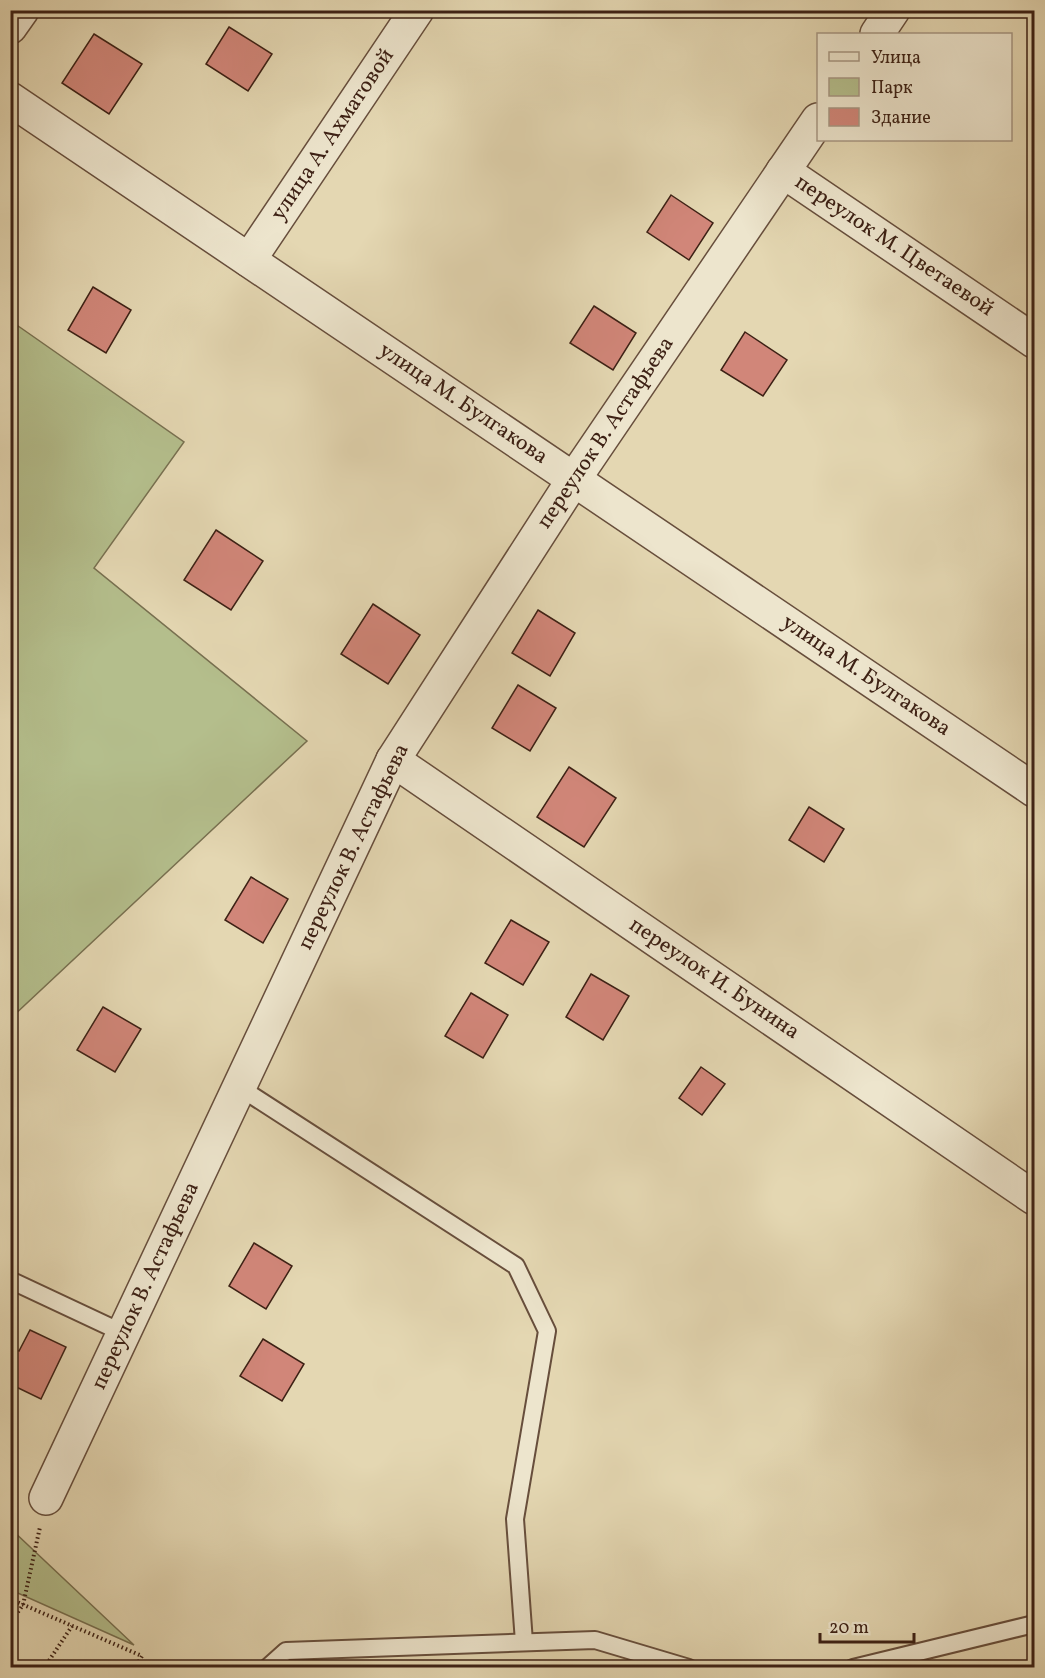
<svg xmlns="http://www.w3.org/2000/svg" width="1045" height="1678" font-family="Vollkorn,serif">
<rect width="100%" height="100%" fill="#e4d7b2"/>
<filter id="stains"><feTurbulence type="fractalNoise" baseFrequency=".00333" numOctaves="4"/><feColorMatrix values="0 0 0 0 .2 0 0 0 0 .09 0 0 0 0 .02 0 0 0 .5 -.17"/></filter>
<radialGradient id="worn" r=".72"><stop offset=".6" stop-color="#630" stop-opacity="0"/><stop offset="1" stop-color="#630" stop-opacity=".3"/></radialGradient>
<g fill="#b4be8c" stroke="#787050" stroke-width="1.5">
<path d="M11,321L184,442L94,568L307,741L11,1018Z"/>
<path d="M10,1529H11L134,1645L11,1590Z"/>
</g>
<g fill="#d18679" stroke="#3d2115" stroke-width="1.5">
<path d="M229,27L272,54L248,91L206,64Z"/>
<path d="M94,34L142,64L109,114L62,83Z"/>
<path d="M671,195L713,223L689,260L647,232Z"/>
<path d="M93,287L131,310L106,353L68,330Z"/>
<path d="M594,306L636,333L613,370L570,343Z"/>
<path d="M745,332L787,360L763,396L721,370Z"/>
<path d="M216,530L263,561L231,610L184,580Z"/>
<path d="M373,604L420,635L388,684L341,654Z"/>
<path d="M538,610L575,633L550,676L512,653Z"/>
<path d="M518,685L556,708L530,751L492,728Z"/>
<path d="M569,767L616,798L584,847L537,817Z"/>
<path d="M809,807L844,829L824,862L789,840Z"/>
<path d="M251,877L288,899L263,943L225,920Z"/>
<path d="M511,920L549,942L523,985L485,963Z"/>
<path d="M591,974L629,996L603,1040L566,1017Z"/>
<path d="M471,993L508,1015L483,1058L445,1036Z"/>
<path d="M103,1007L141,1029L115,1072L77,1050Z"/>
<path d="M701,1067L725,1084L702,1115L679,1098Z"/>
<path d="M254,1243L292,1266L266,1309L229,1286Z"/>
<path d="M30,1330L66,1347L41,1399L10,1384V1351L12,1348L19,1351Z"/>
<path d="M263,1339L304,1364L282,1401L240,1376Z"/>
</g>
<g fill="none" stroke-linecap="round" stroke-linejoin="round">
<defs>
<g id="service">
<path d="M239,1087L516,1266L547,1331L515,1519L524,1642"/>
<path d="M10,1280L123,1333"/>
<path d="M267,1668L286,1651L595,1640L689,1668"/>
<path d="M853,1668L1034,1624"/>
</g>
<g id="minor">
<path d="M10,27L22,10"/>
<path d="M877,34L893,10"/>
<path d="M10,99L1034,790"/>
<path d="M783,171L1034,341"/>
<path d="M249,260L417,10"/>
<path d="M393,760L1034,1198"/>
<path d="M46,1498L393,760L574,479L818,120"/>
</g>
</defs>
<use href="#service" stroke="#674e3c" stroke-width="20"/>
<use href="#minor" stroke="#674e3c" stroke-width="36"/>
<g stroke="#3d2115" stroke-width="4" stroke-dasharray="1.5 3" stroke-linecap="butt">
<path d="M10,1599L142,1656L135,1668"/>
<path d="M10,1623L23,1605L40,1527"/>
<path d="M44,1668L72,1626"/>
</g>
<use href="#service" stroke="#ede5cd" stroke-width="16"/>
<use href="#minor" stroke="#ede5cd" stroke-width="33"/>
</g>
<g text-anchor="middle" dominant-baseline="central" stroke-width="5" stroke-linejoin="round" paint-order="stroke">
<g font-size="22" fill="#3d2115" stroke="#ede5cd">
<text transform="translate(333 135) rotate(-56)">улица А. Ахматовой</text>
<text transform="translate(894 246) rotate(34)">переулок М. Цветаевой</text>
<text transform="translate(463 404) rotate(34)">улица М. Булгакова</text>
<text transform="translate(606 433) rotate(-56)">переулок В. Астафьева</text>
<text transform="translate(866 676) rotate(34)">улица М. Булгакова</text>
<text transform="translate(354 847) rotate(-64)">переулок В. Астафьева</text>
<text transform="translate(714 979) rotate(34)">переулок И. Бунина</text>
<text transform="translate(146 1286) rotate(-65)">переулок В. Астафьева</text>
</g>
</g>
<rect width="1045" height="1678" fill="none" stroke="#e4d7b2" stroke-width="36"/>
<rect x="12" y="12" width="1021" height="1654" fill="none" stroke="#3d2115" stroke-width="3"/>
<rect x="18" y="18" width="1009" height="1642" fill="none" stroke="#3d2115" stroke-width="1.5"/>
<rect x="817" y="33" width="195" height="108" fill="#ede5cd" stroke="#a79783" stroke-width="1.5"/>
<rect x="829" y="52" width="30" height="9" fill="#ede5cd" stroke="#a79783" stroke-width="1.5"/>
<text x="871" y="63" font-size="18" fill="#3d2115">Улица</text>
<rect x="829" y="78" width="30" height="18" fill="#b4be8c" stroke="#a79783" stroke-width="1.5"/>
<text x="871" y="93" font-size="18" fill="#3d2115">Парк</text>
<rect x="829" y="108" width="30" height="18" fill="#d18679" stroke="#a79783" stroke-width="1.5"/>
<text x="871" y="123" font-size="18" fill="#3d2115">Здание</text>
<path d="M820 1633v9h94v-9" fill="none" stroke="#3d2115" stroke-width="3"/>
<text x="829" y="1633" font-size="18" fill="#3d2115" stroke="#ede5cd" stroke-width="4.5" paint-order="stroke">20 m</text>
<rect width="100%" height="100%" filter="url(#stains)"/>
<rect width="100%" height="100%" fill="url(#worn)"/>
</svg>
